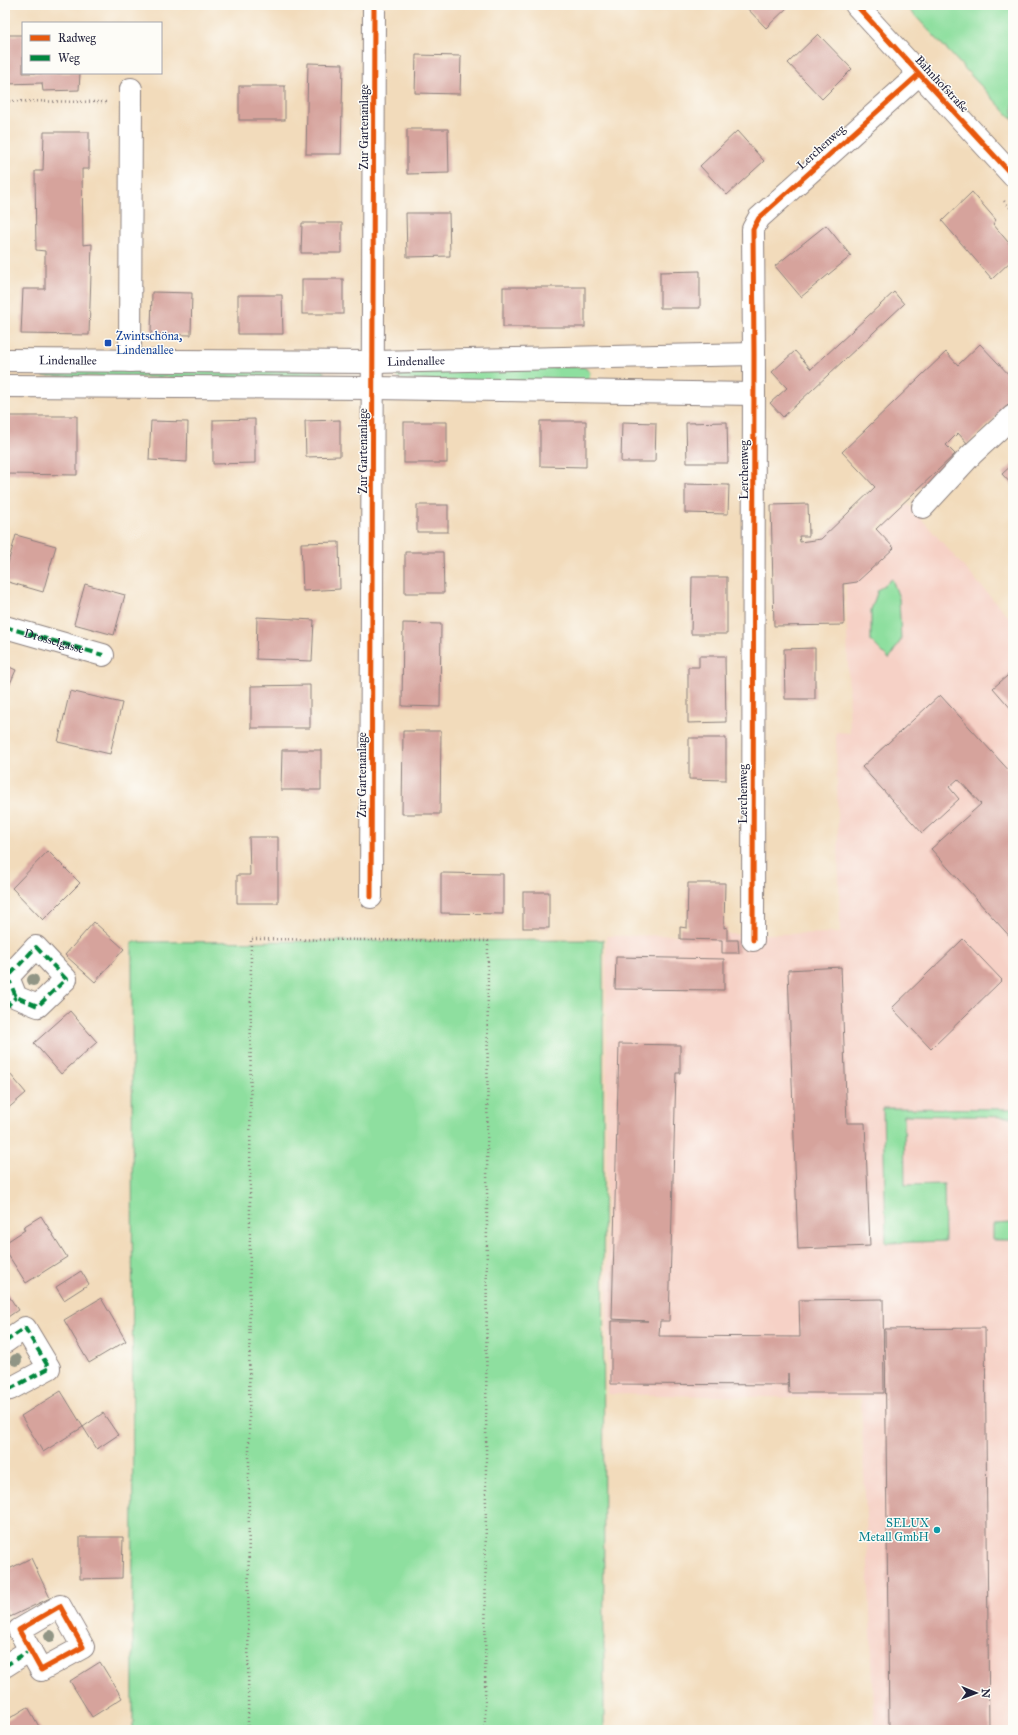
<svg xmlns="http://www.w3.org/2000/svg" width="1018" height="1735" font-family="'IM FELL Great Primer',serif">
<rect width="100%" height="100%" fill="#fdfcf7"/>
<filter id="ink" filterUnits="userSpaceOnUse"><feTurbulence type="fractalNoise" baseFrequency=".025" numOctaves="2"/><feDisplacementMap in="SourceGraphic" scale="8" xChannelSelector="R" yChannelSelector="G"/><feConvolveMatrix kernelMatrix="1 2 1 2 8 2 1 2 1" color-interpolation-filters="sRGB"/></filter>
<filter id="wash" filterUnits="userSpaceOnUse"><feTurbulence type="fractalNoise" baseFrequency=".012" numOctaves="4" result="noise"/><feDisplacementMap in="SourceGraphic" scale="16" xChannelSelector="R" yChannelSelector="G"/><feGaussianBlur stdDeviation="0.9" result="paint"/><feColorMatrix in="noise" values="0 0 0 0 0 0 0 0 0 0 0 0 0 0 0 0 0 1.4 0 .05"/><feComposite in="paint" operator="in"/></filter>
<g filter="url(#wash)">
<rect width="100%" height="100%" fill="#f2dbbb"/>
<path fill="#f6d1c6" d="M908,504L1013,622V1730H875L861,1399L607,1394L606,936L840,933L836,732L850,733L845,563Z"/>
<g fill="#8edf9f" stroke="#58806d">
<path d="M905,5H1013V120Z"/>
<path d="M584,367L590,372L589,378L584,382L403,380L396,376V369Z"/>
<path d="M42,370H323L325,373L321,379L42,376Z"/>
<path d="M892,579L899,598L901,640L889,659L871,641V610L878,590Z"/>
<path d="M603,940L604,1730H133L132,942Z"/>
<path d="M883,1108L1013,1109V1117L904,1115L905,1185L944,1184L945,1241L886,1243Z"/>
<path d="M1013,1223V1240H993V1224Z"/>
</g>
<g id="blocks">
<g fill="#d6a39c">
<path d="M744,5H790L766,28Z"/>
<path d="M818,34L852,69L822,99L788,63Z"/>
<path d="M5,35H23V73H80L79,90L43,91L42,83L6,84L5,88Z"/>
<path d="M416,55L461,56L460,94L415,93Z"/>
<path d="M308,63L343,64L341,154H306Z"/>
<rect x="239" y="86" width="46" height="34"/>
<path d="M407,129H448L449,173L407,174Z"/>
<path d="M737,131L764,161L727,195L700,166Z"/>
<path d="M44,132H89V169H82L83,245L92,244L89,335L21,334L23,289H45V251L36,250L35,171H43Z"/>
<path d="M972,192L996,220L993,224L1013,248V259L992,279L942,221Z"/>
<path d="M406,213H449L450,256L407,257Z"/>
<path d="M302,223H342V253H301Z"/>
<path d="M826,225L851,256L801,297L775,266Z"/>
<path d="M700,271V308H660V272Z"/>
<rect x="302" y="279" width="41" height="35"/>
<rect x="503" y="287" width="82" height="40"/>
<path d="M152,292L192,293L191,335L151,334Z"/>
<path d="M894,292L904,304L783,417L770,403L787,388L772,372L795,351L811,369Z"/>
<path d="M238,295H282L283,334H238Z"/>
<path d="M980,344L1013,379V400L968,444L958,433L946,445L955,454L876,529L894,548L857,582L843,584L844,625L774,626L771,505L808,504L809,536H799L800,542L821,539L875,487L842,452L946,352L958,365Z"/>
<path d="M5,416H77V475L5,474Z"/>
<path d="M255,419V463L213,464V420Z"/>
<path d="M340,420V456L306,457L305,421Z"/>
<path d="M151,421L188,422L187,462L149,460Z"/>
<path d="M540,421H586V467L540,466Z"/>
<rect x="404" y="422" width="43" height="41"/>
<path d="M622,422L656,423L655,462H621Z"/>
<path d="M727,422L728,463H687L686,423Z"/>
<path d="M1013,464V486L1002,474Z"/>
<path d="M685,484L729,485L728,514L685,513Z"/>
<rect x="417" y="505" width="31" height="27"/>
<path d="M16,535L56,546L43,592L5,581V573Z"/>
<path d="M339,542L340,589L303,591L301,543Z"/>
<path d="M405,552H443L444,593H405Z"/>
<path d="M692,577H727V634H691Z"/>
<path d="M85,584L125,595L114,635L74,624Z"/>
<path d="M257,617L314,620L312,661L256,659Z"/>
<path d="M403,623L441,624L440,707L402,706Z"/>
<path d="M815,648V699H785L784,649Z"/>
<path d="M699,656H725L726,722L688,723V667H699Z"/>
<path d="M5,665L16,670L5,695Z"/>
<path d="M1013,671V711L993,688Z"/>
<path d="M310,685V728H251V686Z"/>
<path d="M70,691L122,703L110,754L58,742Z"/>
<path d="M940,695L1013,775V940L931,849L981,804L958,779L949,787L959,799L922,833L862,767Z"/>
<path d="M403,731H441L440,814H402Z"/>
<path d="M689,738H726V780L689,779Z"/>
<path d="M282,750H321V790H281Z"/>
<path d="M249,837H278V903H237V875H250Z"/>
<path d="M48,851L80,883L43,920L12,888Z"/>
<path d="M441,873L503,874V914L441,913Z"/>
<path d="M688,883H725L724,928L727,927V940H738L739,953H722V940L680,939V927L687,928Z"/>
<rect x="523" y="892" width="26" height="36"/>
<path d="M94,922L124,949L95,982L65,955Z"/>
<path d="M963,939L1002,980L931,1049L892,1008Z"/>
<path d="M616,957L724,959V990L615,989Z"/>
<path d="M841,967L847,1123H865L870,1246L798,1249L788,970Z"/>
<path d="M70,1011L97,1042L61,1074L34,1043Z"/>
<path d="M619,1044L680,1045V1073H676L669,1321H660L659,1336L800,1337L799,1300L883,1299L884,1393H789L788,1373V1385L611,1384V1321H648L612,1319Z"/>
<path d="M5,1068L26,1093L5,1111Z"/>
<path d="M41,1216L67,1257L26,1283L5,1250V1243L25,1230L23,1227Z"/>
<path d="M81,1271L89,1284L64,1300L56,1287Z"/>
<path d="M5,1290L18,1310L5,1319Z"/>
<path d="M101,1298L126,1341L89,1363L64,1320Z"/>
<path d="M985,1328L989,1730H889L885,1329Z"/>
<path d="M61,1391L83,1427L43,1452L21,1416Z"/>
<path d="M103,1413L118,1435L97,1449L83,1427Z"/>
<path d="M80,1537H123L122,1578L80,1579Z"/>
<path d="M31,1558L50,1598L10,1617L5,1606V1571Z"/>
<path d="M100,1662L122,1698L92,1717L70,1681Z"/>
<path d="M28,1707L41,1730H5V1721Z"/>
</g>
</g>
</g>
<g filter="url(#ink)">
<use href="#blocks" fill-opacity="0" stroke="#8a7e7b" stroke-width="1"/>
<g fill="none" stroke-linecap="round" stroke-linejoin="round">
<defs>
<g id="minor">
<path d="M856,5L1013,176"/>
<path id="s1" d="M5,360L374,362L754,354"/>
<path d="M130,361L131,89"/>
<path d="M5,386L374,388L754,394"/>
<path d="M923,507L971,455L1013,416"/>
<path id="s2" d="M5,627L103,655"/>
<path d="M371,897L374,5"/>
<path d="M753,940L754,354L753,229L759,218L919,74"/>
<path d="M36,947L66,979L38,1006L16,997L8,977Z"/>
<path d="M5,1342L25,1328L49,1368L10,1389L5,1385"/>
<path d="M60,1606L83,1647L41,1670L19,1630Z"/>
<path d="M5,1666L30,1650"/>
</g>
</defs>
<use href="#minor" stroke="#8a7e7b" stroke-width="24"/>
<g stroke="#8a7e7b" stroke-width="2.5" stroke-dasharray="1 3" stroke-linecap="butt">
<path d="M5,101L106,102"/>
<path d="M1004,201L1013,211"/>
<path d="M248,1730L251,939L488,941L485,1730"/>
</g>
<use href="#minor" stroke="#fff" stroke-width="22"/>
<g stroke="#00873e" stroke-width="4" stroke-dasharray="8 4" stroke-linecap="butt">
<path d="M5,627L103,655"/>
<path d="M36,947L66,979L38,1006L16,997L8,977Z"/>
<path d="M1011,976L1013,978"/>
<path d="M5,1008L16,997"/>
<path d="M5,1342L25,1328L49,1368L10,1389L5,1385"/>
<path d="M5,1666L30,1650"/>
</g>
<defs>
<g id="cycleway">
<path d="M856,5L1013,176"/>
<path d="M371,897L374,5"/>
<path d="M753,940L754,354L753,229L759,218L919,74"/>
<path d="M60,1606L83,1647L41,1670L19,1630Z"/>
</g>
</defs>
<use href="#cycleway" stroke="#fdfcf7" stroke-width="8"/>
<use href="#cycleway" stroke="#e8590c" stroke-width="5"/>
</g>
<g fill="#919585">
<circle cx="33" cy="980" r="6"/>
<circle cx="16" cy="1360" r="6"/>
<circle cx="50" cy="1636" r="6"/>
</g>
</g>
<rect fill="#1a4fb4" stroke="#fdfcf7" stroke-width="1.5" x="104" y="339" width="8" height="8" rx="2"/>
<circle fill="#0f9aa8" stroke="#fdfcf7" stroke-width="1.5" cx="937" cy="1530" r="4"/>
<g text-anchor="middle" dominant-baseline="central" stroke-width="3" stroke-linejoin="round" paint-order="stroke">
<g font-size="12" fill="#22223b" stroke="#fdfcf7">
<text transform="translate(942 84) rotate(47)">Bahnhofstraße</text>
<text transform="translate(364 127) rotate(-90)">Zur Gartenanlage</text>
<text transform="translate(821 147) rotate(-42)">Lerchenweg</text>
<text stroke="none"><textPath href="#s1" startOffset="63">Lindenallee</textPath></text>
<text stroke="none"><textPath href="#s1" startOffset="411">Lindenallee</textPath></text>
<text transform="translate(363 451) rotate(-90)">Zur Gartenanlage</text>
<text transform="translate(744 470) rotate(-90)">Lerchenweg</text>
<text stroke="none"><textPath href="#s2" startOffset="51">Drosselgasse</textPath></text>
<text transform="translate(362 775) rotate(-90)">Zur Gartenanlage</text>
<text transform="translate(743 794) rotate(-90)">Lerchenweg</text>
</g>
<g font-size="12" fill="#164399" stroke="#fdfcf7" text-anchor="start">
<text x="116" y="336">Zwintschöna,<tspan x="116" dy="14">Lindenallee</tspan></text>
</g>
<g font-size="12" fill="#0d838f" stroke="#fdfcf7" text-anchor="end">
<text x="929" y="1523">SELUX<tspan x="929" dy="14">Metall GmbH</tspan></text>
</g>
</g>
<rect width="1018" height="1735" fill="none" stroke="#fdfcf7" stroke-width="20"/>
<rect x="22" y="22" width="140" height="52" fill="#fdfcf7" stroke="#a5a5ac"/>
<rect x="30" y="35" width="20" height="6" fill="#e8590c" stroke="#a5a5ac"/>
<text x="58" y="42" font-size="12" fill="#22223b">Radweg</text>
<rect x="30" y="55" width="20" height="6" fill="#00873e" stroke="#a5a5ac"/>
<text x="58" y="62" font-size="12" fill="#22223b">Weg</text>
<g transform="translate(976 1693) rotate(91)" stroke="#fdfcf7" stroke-width="3" paint-order="stroke">
<path d="M0-3L7 15L0 10L-7 15Z" fill="#22223b"/>
<text y="-6" font-size="11" font-weight="bold" text-anchor="middle" fill="#22223b">N</text>
</g>
</svg>
